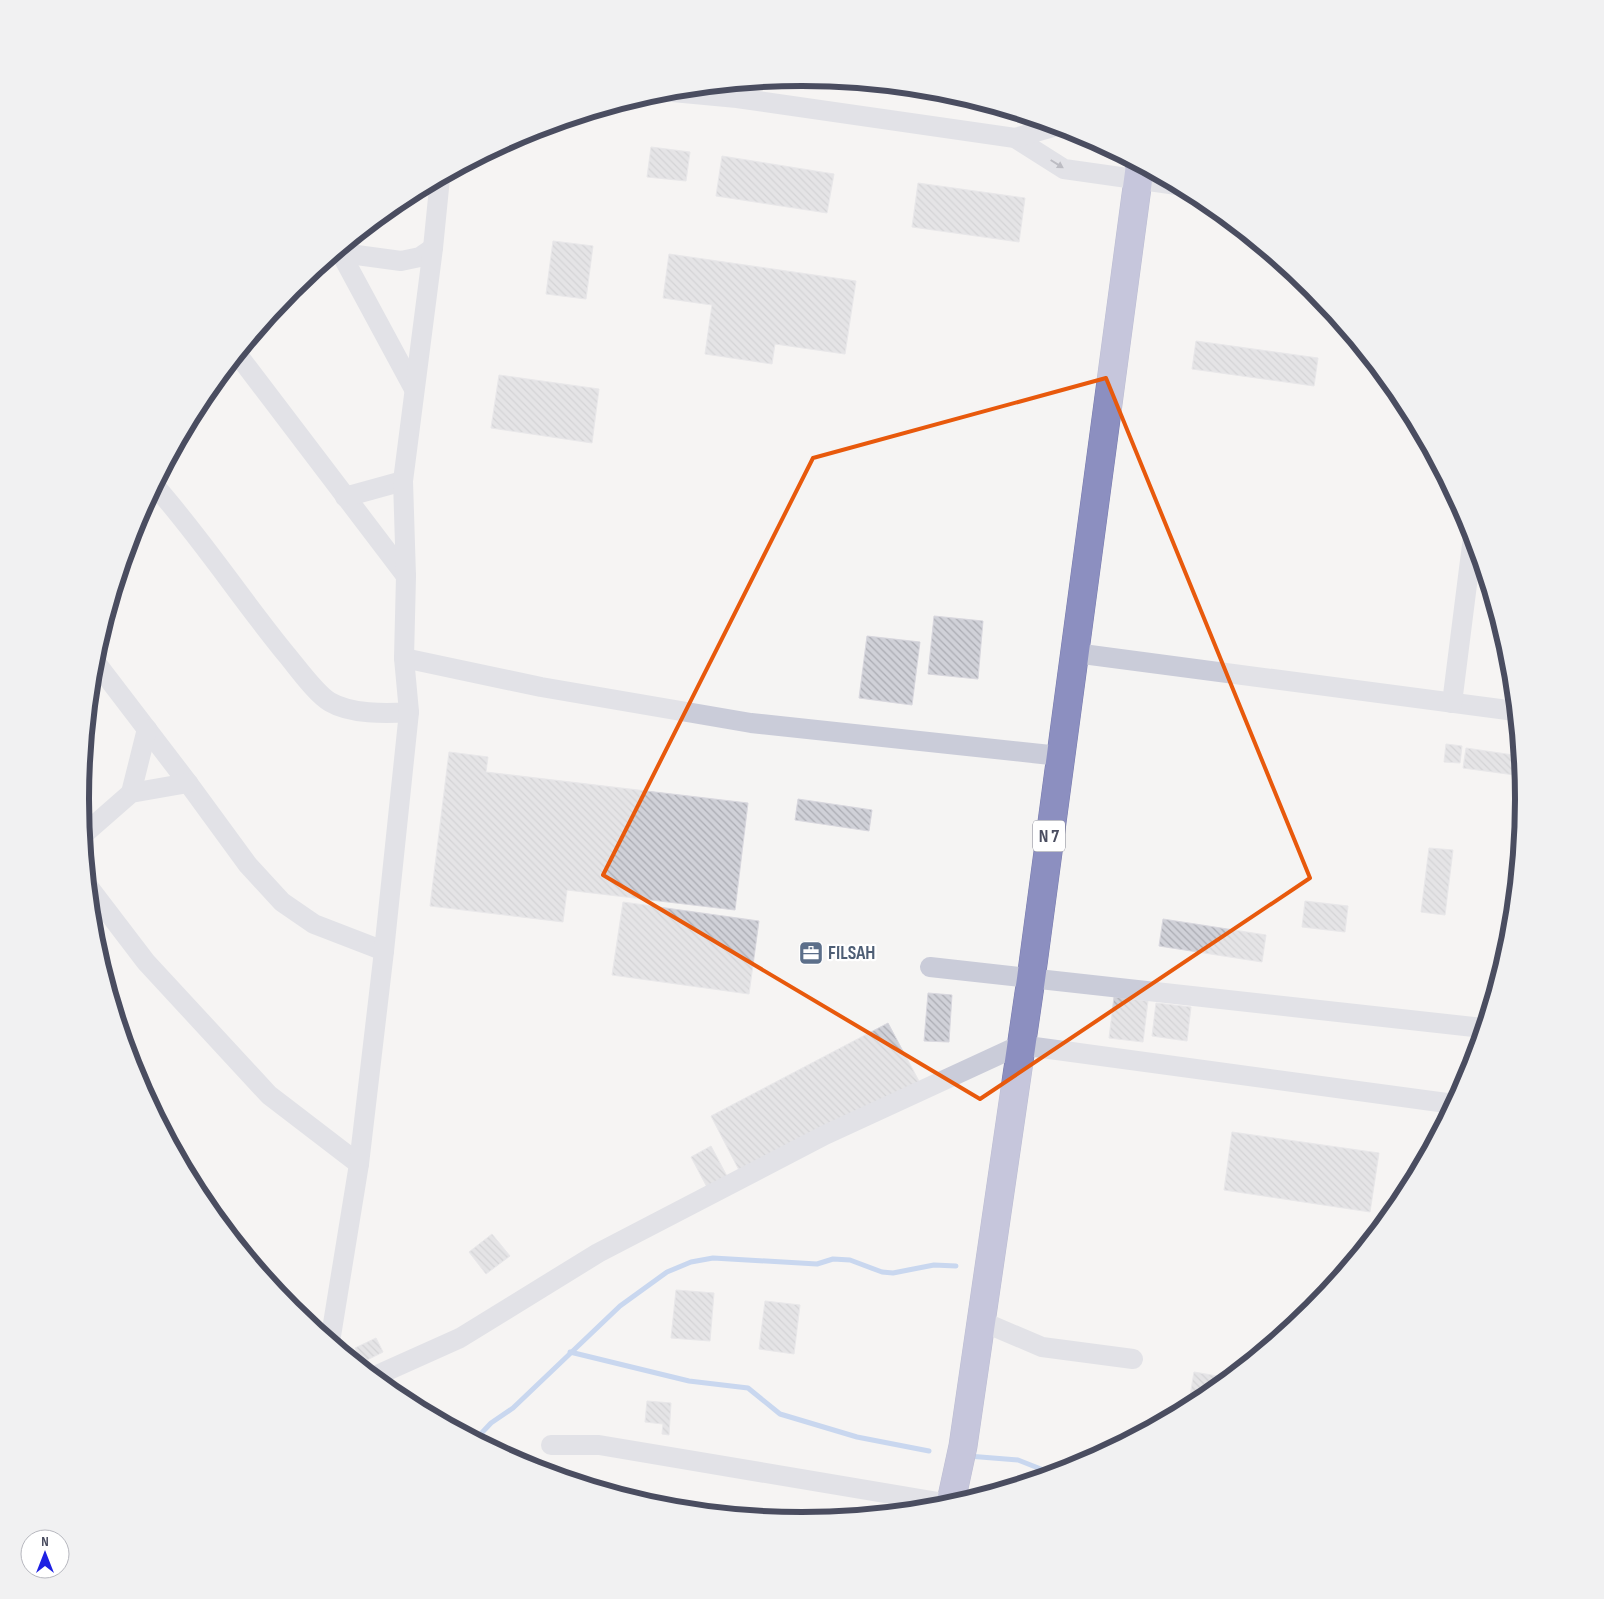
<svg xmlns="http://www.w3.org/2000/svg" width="1604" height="1599" font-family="'Sofia Sans Condensed',sans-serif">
<defs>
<pattern id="building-back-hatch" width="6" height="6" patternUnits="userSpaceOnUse" patternTransform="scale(1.25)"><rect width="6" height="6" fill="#d0d1d8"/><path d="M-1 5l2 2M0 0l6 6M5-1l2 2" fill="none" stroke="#abacb3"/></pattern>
</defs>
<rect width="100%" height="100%" fill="#f5f4f3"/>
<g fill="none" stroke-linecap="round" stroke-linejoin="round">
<g stroke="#92b3ec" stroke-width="5">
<path d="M570,1352L689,1381L748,1388L780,1414L857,1437L929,1451"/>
<path d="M475,1440L491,1423L513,1408L620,1306L667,1272L691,1262L713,1258L817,1264L833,1259L850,1260L882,1272L893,1273L934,1265L956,1266"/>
<path d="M968,1456L1018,1460L1051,1473H1057"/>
</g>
</g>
<g fill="url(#building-back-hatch)" stroke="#d8d7de">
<path d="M651,147L690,152L686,181L647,177Z"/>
<path d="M722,156L834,174L827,213L716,196Z"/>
<path d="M918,183L1025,198L1019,242L912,227Z"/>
<path d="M553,241L593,246L586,299L546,294Z"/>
<path d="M669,254L856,281L845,354L775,344L772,364L705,354L712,305L663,298Z"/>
<path d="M1196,341L1318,358L1314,386L1192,369Z"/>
<path d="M499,375L599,389L592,443L491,428Z"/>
<path d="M934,616L983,621L978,679L928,674Z"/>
<path d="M867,636L920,642L912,705L859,698Z"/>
<path d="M1446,744L1462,746L1460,763L1444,762Z"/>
<path d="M1466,748L1520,756L1522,776L1463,768Z"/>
<path d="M449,752L488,757L486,772L748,803L735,910L567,890L563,922L430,906Z"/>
<path d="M798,799L872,810L869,831L795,820Z"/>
<path d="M1429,848L1453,850L1445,915L1421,912Z"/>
<path d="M1305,901L1348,906L1345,932L1302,927Z"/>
<path d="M623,902L759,921L749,994L612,975Z"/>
<path d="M1163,919L1266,935L1262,962L1159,946Z"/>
<path d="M928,993L952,995L949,1042L924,1041Z"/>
<path d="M1114,997L1148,1001L1143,1042L1109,1038Z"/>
<path d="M1156,1003L1191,1007L1187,1041L1152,1036Z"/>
<path d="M888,1023L920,1083L742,1176L711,1116Z"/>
<path d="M1232,1132L1379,1153L1370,1212L1224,1190Z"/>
<path d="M711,1146L728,1178L708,1189L691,1157Z"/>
<path d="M492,1234L510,1256L486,1274L469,1252Z"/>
<path d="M676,1290L714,1293L710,1341L671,1338Z"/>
<path d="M765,1301L800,1305L794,1354L759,1349Z"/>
<path d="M376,1338L383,1352L363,1362L355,1348Z"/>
<path d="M1194,1372L1229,1378L1203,1400L1188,1408Z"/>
<path d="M647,1401L671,1403L669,1435L662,1434L663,1424L645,1422Z"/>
</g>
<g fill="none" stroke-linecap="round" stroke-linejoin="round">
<defs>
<path id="highway" d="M950,1506L963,1446L1031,979L1140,165"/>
</defs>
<use href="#highway" stroke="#777aac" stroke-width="29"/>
<g stroke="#caccd9" stroke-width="20">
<path d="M662,91L737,98L1015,138L1064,169L1177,185"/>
<path d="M1015,138L1057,126"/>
<path d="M339,250L414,389"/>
<path d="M342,253L401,261L420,257L433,248"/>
<path d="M238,355L406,576"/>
<path d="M155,486C202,539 241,599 286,654C297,667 316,694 330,702C350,714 386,714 409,712"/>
<path d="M345,497L403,481"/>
<path d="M1075,653L1515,711"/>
<path d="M404,658L541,687L751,723L1060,756"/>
<path d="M94,660L188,783L248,865L282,902L314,924L384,951"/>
<path d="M1452,703L1473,537"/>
<path d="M131,793L147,729"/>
<path d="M83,835L131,793L188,783"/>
<path d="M88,886L146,962L269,1095L359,1164"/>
<path d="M930,967L1483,1028"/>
<path d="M981,1321L1042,1347L1133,1359"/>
<path d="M330,1342L359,1164L384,951L409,712L404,658L406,576L403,481L433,248L440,178"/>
<path d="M373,1377L460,1338L598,1253L825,1135L1020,1045L1454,1104"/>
<path d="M551,1445H599L950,1504"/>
</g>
<use href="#highway" stroke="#8c8fc0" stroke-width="28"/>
</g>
<defs><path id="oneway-solid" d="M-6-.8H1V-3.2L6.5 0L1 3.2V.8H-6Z" transform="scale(1.25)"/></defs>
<use fill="#77798a" href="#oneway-solid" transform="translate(1057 164) rotate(32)"/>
<path d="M0 0H1604V1599H0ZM1106,378L1310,878L980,1099L603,875L813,458Z" fill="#f5f4f3" fill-opacity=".55" fill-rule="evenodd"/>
<path fill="none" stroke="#e8590c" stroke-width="4" stroke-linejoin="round" d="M1106,378L1310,878L980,1099L603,875L813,458Z"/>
<defs>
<symbol id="office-square" viewBox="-11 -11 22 22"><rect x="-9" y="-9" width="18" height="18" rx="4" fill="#5c6f8a" stroke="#fff"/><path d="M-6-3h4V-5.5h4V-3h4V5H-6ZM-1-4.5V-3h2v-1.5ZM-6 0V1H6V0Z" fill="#fff"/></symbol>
</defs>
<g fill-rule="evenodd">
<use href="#office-square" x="797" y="939" width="28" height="28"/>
</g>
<g text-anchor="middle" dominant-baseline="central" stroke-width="4.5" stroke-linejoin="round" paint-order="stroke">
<rect fill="#fff" stroke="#808290" stroke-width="1" x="1033" y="820.5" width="32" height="31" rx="4"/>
<g font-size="18" font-weight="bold" fill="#4a4d60">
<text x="1049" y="836">N 7</text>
</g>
<g font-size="19" font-weight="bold" fill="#4e5e75" stroke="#fff" text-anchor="start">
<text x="828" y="953">FILSAH</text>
</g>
</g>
<path d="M0 0H1604V1599H0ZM89 799a713 713 0 1 1 1426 0a713 713 0 1 1-1426 0Z" fill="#f1f1f2" fill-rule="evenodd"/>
<path fill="none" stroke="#4a4d60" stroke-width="6" d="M89 799a713 713 0 1 1 1426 0a713 713 0 1 1-1426 0Z"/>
<g transform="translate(45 1554)"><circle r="24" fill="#ffffff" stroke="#b7b8bf"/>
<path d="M0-4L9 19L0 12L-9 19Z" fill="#1e21e3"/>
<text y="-8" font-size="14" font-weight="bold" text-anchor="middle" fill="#4a4d60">N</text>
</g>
</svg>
